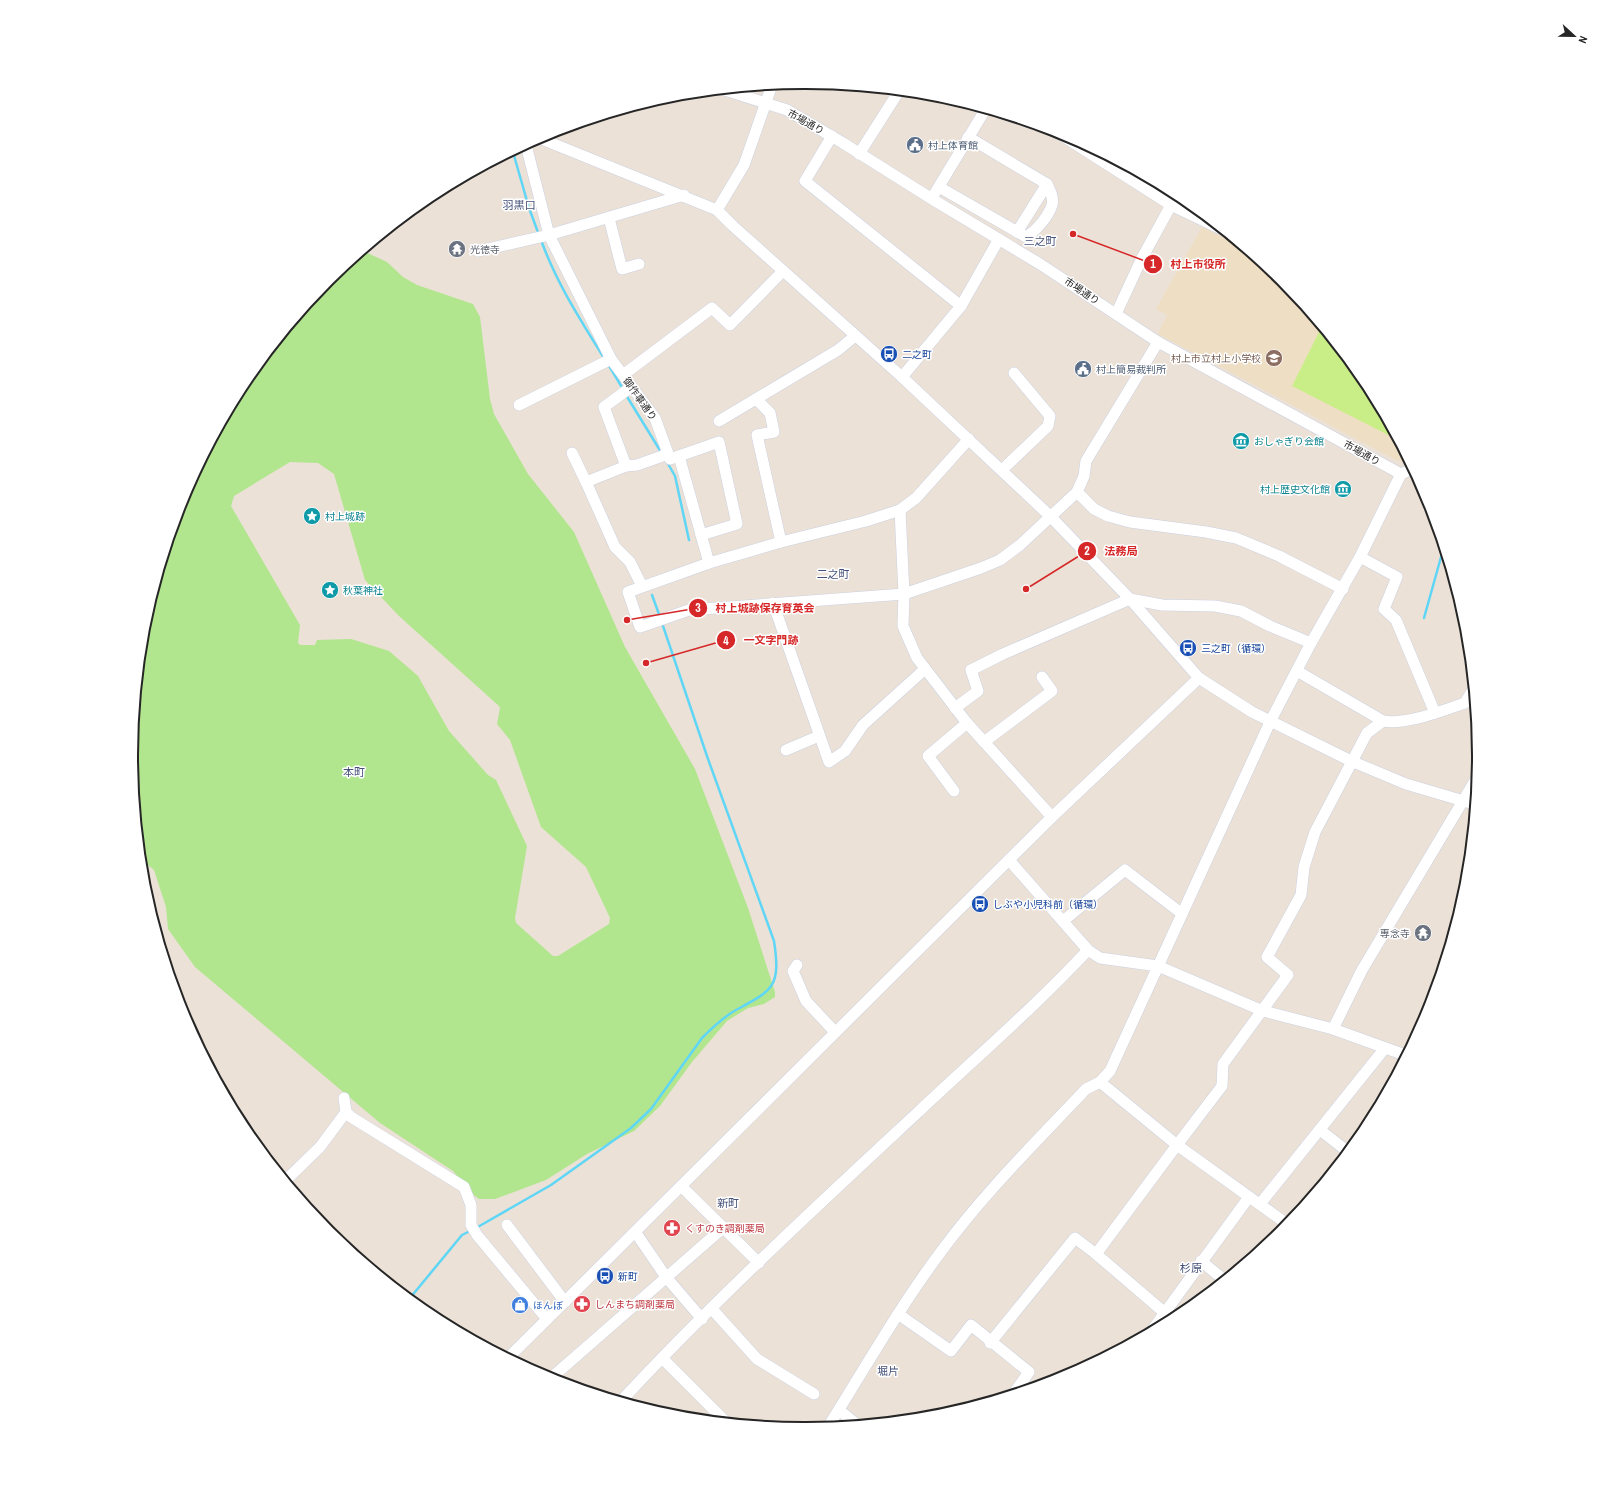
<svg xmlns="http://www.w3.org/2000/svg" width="1610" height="1511" font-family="'Archivo Narrow','Noto Sans JP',sans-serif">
<rect width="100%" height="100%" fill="#ebe1d6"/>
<path fill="#eedec4" d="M1202,227L1241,246L1281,279L1365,382L1408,462L1396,460L1158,334L1167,315L1156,309Z"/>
<path fill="#b1e68e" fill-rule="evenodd" d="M363,251L387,262L403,277L417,285L473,304L480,317L490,399L494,414L528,474L574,532L625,647L695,769L748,908L775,992V997L764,1004L748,1008L727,1021L692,1062L660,1106L634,1131L587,1154L546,1180L495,1199H479L470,1192L453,1171L380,1123L195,967L168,929L166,907L154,870L142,860L132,755L144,624L183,498L245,381L329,279ZM290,462L318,463L334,474L365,580L399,616L499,706L500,708L497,724L510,740L541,827L586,867L610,918L609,924L558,956H553L516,923L515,918L527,846L496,780L488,775L449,731L418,676L389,651L351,639L317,640L315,645H300L298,643L300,625L231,506L234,496Z"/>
<path fill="#c9ee88" d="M1321,328L1365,382L1396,439L1292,386Z"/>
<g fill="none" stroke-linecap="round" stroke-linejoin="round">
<g stroke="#60d6f6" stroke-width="2.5">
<path d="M513,152L529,208L539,235"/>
<path d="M541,240C557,284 580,319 604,358"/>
<path d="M608,364L623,389"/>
<path d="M626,395L661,452"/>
<path d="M667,462L675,476L689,540"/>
<path d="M652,595L660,617"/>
<path d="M1424,618L1443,550"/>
<path d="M1406,1049L1429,1008"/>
<path d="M476,1228L551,1185L631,1128L651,1109L702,1038C712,1028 723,1017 736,1010C773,990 781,987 774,941L708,759L662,623"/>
<path d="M410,1298L462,1235L472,1230"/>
</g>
<defs>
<g id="minor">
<path d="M725,90L787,110L843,143L932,199L1040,264L1158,342L1401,474"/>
<path d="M1055,131L1171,205L1219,228"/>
<path d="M832,136L805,181L961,306"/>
<path d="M539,138L717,210L733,226L902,377L1050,516L1130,599L1199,678L1252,712L1351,761L1406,784L1474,804"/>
<path d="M526,145L549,235L611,359L655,418L670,459L679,456L709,563"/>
<path d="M859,154L899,91"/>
<path d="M939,187L1026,237C1037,230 1048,217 1052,205C1054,198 1050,190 1047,184L968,137"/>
<path d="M935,193L985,110"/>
<path d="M717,210L744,165L772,85"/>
<path d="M609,218L622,269L639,264"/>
<path d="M1017,232L1047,184"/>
<path d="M478,251L549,235L684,195"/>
<path d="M1116,314L1141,260L1171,205"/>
<path d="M623,375L712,308L730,325L783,271"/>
<path d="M902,377L961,306L999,239"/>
<path d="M631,387L604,407L626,466L586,482L615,547L630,562L642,586"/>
<path d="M756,399L770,413L774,432L757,435L781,542"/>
<path d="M519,405L611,359"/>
<path d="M719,421L838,350L855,336"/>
<path d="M969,439L916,498L900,510L866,521L781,542L709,563L628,592L640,627L689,610L904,594L981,568L1000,560L1020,545L1077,492L1084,476L1086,461L1158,342"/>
<path d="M572,453L586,482"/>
<path d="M679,456L719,442L737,524L701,535"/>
<path d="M626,466L637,465L668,454"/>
<path d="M1002,470L1048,426L1050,416L1014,373"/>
<path d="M1077,492L1094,509L1108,516L1130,522L1206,532L1236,538L1279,556L1343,589"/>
<path d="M900,510L904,594L903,626L917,658L967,723L1052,817"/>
<path d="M1360,557L1397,577L1384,609L1396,620L1435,713"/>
<path d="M773,603L829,762L845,751L863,725L925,669"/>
<path d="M1297,671L1383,721C1407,725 1441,711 1465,703L1472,691"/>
<path d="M955,708L978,691L971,670L1003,654L1130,599L1162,605L1215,606L1241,611L1270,626L1311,643"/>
<path d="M984,742L1052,691L1042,677"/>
<path d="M786,750L819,736"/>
<path d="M954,791L928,756L967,723"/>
<path d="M1009,860L1088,950L1100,958L1158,966L1263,1011L1333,1029L1405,1055"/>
<path d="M1063,921L1125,870L1181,913"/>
<path d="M797,965L793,971L806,1001L835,1032"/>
<path d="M1333,1029L1362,970L1476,779"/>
<path d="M1100,1082L1177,1145L1287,1224"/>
<path d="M344,1098L346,1112L351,1117L464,1187L471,1205V1225L477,1235L547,1319"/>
<path d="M1320,1130L1347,1151"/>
<path d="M286,1180L320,1147L346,1112"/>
<path d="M681,1186L759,1263"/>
<path d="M1260,1204L1385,1048"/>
<path d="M507,1225L565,1302"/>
<path d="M636,1233L666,1277L702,1319"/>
<path d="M1201,1261L1223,1279"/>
<path d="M712,1309L757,1359L814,1394"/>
<path d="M898,1314L951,1351L971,1325L1029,1372L1014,1393"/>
<path d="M1172,1319L1096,1254L1177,1145L1222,1086L1223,1064L1288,975L1267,957L1301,895L1304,867L1315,832L1367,733L1383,721"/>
<path d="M1153,1329L1249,1197"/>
<path d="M990,1343L1075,1238L1096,1254"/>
<path d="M509,1357L1052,817L1199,678"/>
<path d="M662,1358L725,1421"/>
<path d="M550,1379L724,1227"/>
<path d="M622,1400C715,1300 816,1207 916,1114C973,1060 1034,1008 1088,950"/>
<path d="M839,1410L856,1424"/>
<path d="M828,1427C865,1368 899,1308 940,1253C983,1194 1036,1142 1086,1089L1100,1082L1110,1071L1271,720L1311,643L1360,557L1401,474L1412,469"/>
</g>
</defs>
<use href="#minor" stroke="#ccd1e1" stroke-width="12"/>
<use href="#minor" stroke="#fff" stroke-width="11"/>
</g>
<defs>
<symbol id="civic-disc" viewBox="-11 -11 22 22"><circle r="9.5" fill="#5c6f8a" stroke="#fff"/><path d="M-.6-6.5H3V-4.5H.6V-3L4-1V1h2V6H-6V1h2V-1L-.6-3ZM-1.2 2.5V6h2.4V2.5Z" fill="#fff"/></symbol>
<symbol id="temple-disc" viewBox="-11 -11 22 22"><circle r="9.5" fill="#6b7280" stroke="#fff"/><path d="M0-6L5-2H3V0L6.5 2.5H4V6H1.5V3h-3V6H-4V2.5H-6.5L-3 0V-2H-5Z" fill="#fff"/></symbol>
<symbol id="bus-disc" viewBox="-11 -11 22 22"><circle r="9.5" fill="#1a4fb4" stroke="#fff"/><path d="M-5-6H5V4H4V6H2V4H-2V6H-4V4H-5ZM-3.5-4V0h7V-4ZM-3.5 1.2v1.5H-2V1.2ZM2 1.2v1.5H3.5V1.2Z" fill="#fff"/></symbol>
<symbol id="school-disc" viewBox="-11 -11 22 22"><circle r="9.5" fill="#8d6e63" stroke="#fff"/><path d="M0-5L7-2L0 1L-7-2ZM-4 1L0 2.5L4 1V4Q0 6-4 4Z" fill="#fff"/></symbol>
<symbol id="museum-disc" viewBox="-11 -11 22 22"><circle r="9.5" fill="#0f9aa8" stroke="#fff"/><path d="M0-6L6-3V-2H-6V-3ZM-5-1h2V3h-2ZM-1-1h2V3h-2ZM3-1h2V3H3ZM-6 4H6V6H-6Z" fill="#fff"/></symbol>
<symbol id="sight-disc" viewBox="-11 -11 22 22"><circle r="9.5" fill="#0f9aa8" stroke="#fff"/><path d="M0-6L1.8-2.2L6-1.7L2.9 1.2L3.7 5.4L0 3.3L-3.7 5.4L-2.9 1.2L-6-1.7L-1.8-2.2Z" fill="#fff"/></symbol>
<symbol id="pharmacy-disc" viewBox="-11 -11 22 22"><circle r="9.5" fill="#e0444e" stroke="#fff"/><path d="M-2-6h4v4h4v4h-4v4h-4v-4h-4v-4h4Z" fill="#fff"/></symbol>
<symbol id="shop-disc" viewBox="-11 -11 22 22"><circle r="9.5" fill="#3f7fe0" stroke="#fff"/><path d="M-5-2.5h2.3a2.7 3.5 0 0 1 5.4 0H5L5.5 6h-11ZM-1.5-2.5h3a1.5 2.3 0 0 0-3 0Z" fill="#fff"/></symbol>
</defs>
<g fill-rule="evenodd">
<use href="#civic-disc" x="905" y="135" width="20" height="20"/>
<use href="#temple-disc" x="447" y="239" width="20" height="20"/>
<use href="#bus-disc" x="879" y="344" width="20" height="20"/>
<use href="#school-disc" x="1264" y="348" width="20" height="20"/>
<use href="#civic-disc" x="1073" y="359" width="20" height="20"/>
<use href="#museum-disc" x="1231" y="431" width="20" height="20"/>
<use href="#museum-disc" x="1333" y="479" width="20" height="20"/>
<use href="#sight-disc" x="302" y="506" width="20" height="20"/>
<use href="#sight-disc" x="320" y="580" width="20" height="20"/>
<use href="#bus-disc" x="1178" y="638" width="20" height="20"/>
<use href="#bus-disc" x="970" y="894" width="20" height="20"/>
<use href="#temple-disc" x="1413" y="923" width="20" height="20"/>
<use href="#pharmacy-disc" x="662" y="1218" width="20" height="20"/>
<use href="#bus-disc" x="595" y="1266" width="20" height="20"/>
<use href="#pharmacy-disc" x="572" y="1294" width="20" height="20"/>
<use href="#shop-disc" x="510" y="1295" width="20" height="20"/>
</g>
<g text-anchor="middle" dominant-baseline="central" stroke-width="3" stroke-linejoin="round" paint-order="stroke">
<g font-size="10" fill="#262626" stroke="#fff">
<text transform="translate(806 122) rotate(29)">市場通り</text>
<text transform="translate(1082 291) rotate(34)">市場通り</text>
<text transform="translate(640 399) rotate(55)">御作事通り</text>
<text transform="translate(1362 453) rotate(29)">市場通り</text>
</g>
<g font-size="10" fill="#4e5e75" stroke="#fff" text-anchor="start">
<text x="928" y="145">村上体育館</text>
<text x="1096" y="369">村上簡易裁判所</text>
</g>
<g font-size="10" fill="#5b616d" stroke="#fff" text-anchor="start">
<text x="470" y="249">光徳寺</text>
<text x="1410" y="933" text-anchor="end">専念寺</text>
</g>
<g font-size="10" fill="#164399" stroke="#fff" text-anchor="start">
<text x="902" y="354">二之町</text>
<text x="1201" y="648">三之町（循環）</text>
<text x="993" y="904">しぶや小児科前（循環）</text>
<text x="618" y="1276">新町</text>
</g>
<g font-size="10" fill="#785e54" stroke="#fff" text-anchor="end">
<text x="1261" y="358">村上市立村上小学校</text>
</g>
<g font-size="10" fill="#0d838f" stroke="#fff" text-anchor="start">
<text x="1254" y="441">おしゃぎり会館</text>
<text x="1330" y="489" text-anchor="end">村上歴史文化館</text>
<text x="325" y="516">村上城跡</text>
<text x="343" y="590">秋葉神社</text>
</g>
<g font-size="10" fill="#be3a42" stroke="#fff" text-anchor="start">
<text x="685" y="1228">くすのき調剤薬局</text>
<text x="595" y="1304">しんまち調剤薬局</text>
</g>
<g font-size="10" fill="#366cbe" stroke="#fff" text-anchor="start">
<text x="533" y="1305">ほんぼ</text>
</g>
<g font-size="11" fill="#455179" stroke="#fff">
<text x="519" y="205">羽黒口</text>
<text x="1040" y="241">三之町</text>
<text x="833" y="574">二之町</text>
<text x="354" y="772">本町</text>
<text x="728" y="1203">新町</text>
<text x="1191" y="1268">杉原</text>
<text x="888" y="1371">堀片</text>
</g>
</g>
<path d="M0 0H1610V1511H0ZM804 89H806A666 666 0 0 1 1472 755V756A666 666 0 0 1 806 1422H804A666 666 0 0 1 138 756V755A666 666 0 0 1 804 89Z" fill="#fff" fill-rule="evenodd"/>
<path fill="none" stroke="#262626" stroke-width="2" d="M804 89H806A666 666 0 0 1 1472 755V756A666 666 0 0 1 806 1422H804A666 666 0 0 1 138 756V755A666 666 0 0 1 804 89Z"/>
<path fill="none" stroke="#d62828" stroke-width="1.5" d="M1073 234L1153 264M1026 589L1087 551M627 620L698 608M646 663L726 640"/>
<g fill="#d62828" stroke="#fff" stroke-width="1.5">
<circle cx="1073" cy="234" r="4"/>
<circle cx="1026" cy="589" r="4"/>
<circle cx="627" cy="620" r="4"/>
<circle cx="646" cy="663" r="4"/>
<circle cx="1153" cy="264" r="10"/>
<circle cx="1087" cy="551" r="10"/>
<circle cx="698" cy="608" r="10"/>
<circle cx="726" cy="640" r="10"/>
</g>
<g font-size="12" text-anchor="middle" font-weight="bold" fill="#fff">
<text x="1153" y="268">1</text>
<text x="1087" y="555">2</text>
<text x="698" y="612">3</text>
<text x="726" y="645">4</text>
</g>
<g font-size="11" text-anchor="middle" font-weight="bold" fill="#d62828" stroke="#fff" stroke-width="3" stroke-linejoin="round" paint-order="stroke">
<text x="1198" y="268">村上市役所</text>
<text x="1121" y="555">法務局</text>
<text x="765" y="612">村上城跡保存育英会</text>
<text x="771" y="644">一文字門跡</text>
</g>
<g transform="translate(1574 36) rotate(112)" stroke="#ffffff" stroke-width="3" paint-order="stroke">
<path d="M0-3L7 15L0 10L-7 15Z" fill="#262626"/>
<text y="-6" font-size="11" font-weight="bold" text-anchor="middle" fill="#262626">N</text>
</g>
</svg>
